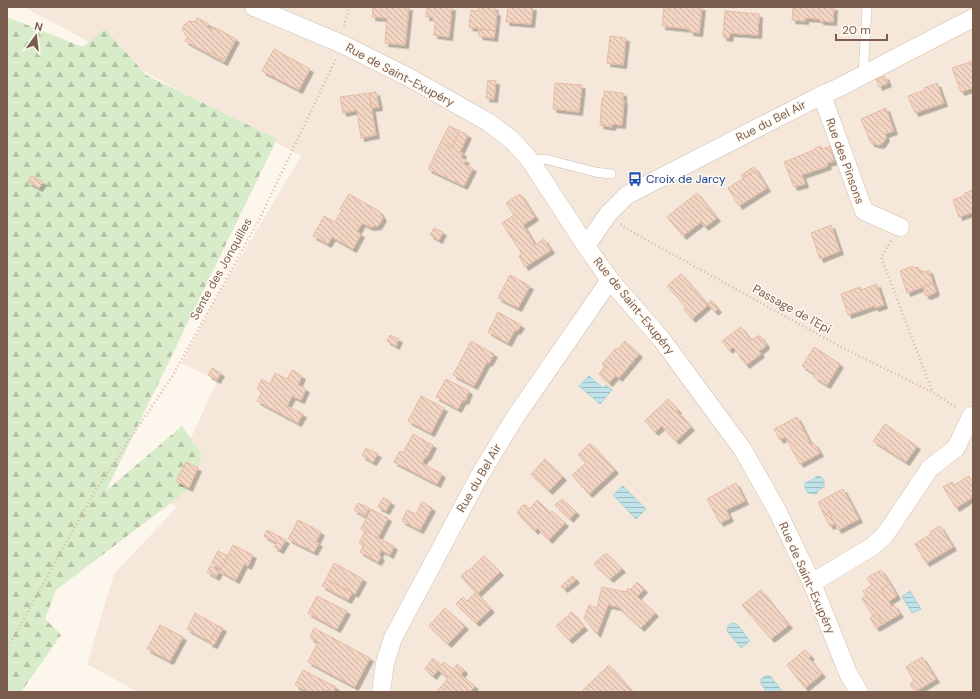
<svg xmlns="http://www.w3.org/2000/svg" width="980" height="699" font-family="'DM Sans',sans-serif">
<defs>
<pattern id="forest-firs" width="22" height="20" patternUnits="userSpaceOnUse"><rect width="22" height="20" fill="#d8ecc9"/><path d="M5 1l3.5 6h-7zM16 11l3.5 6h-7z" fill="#b4c2a5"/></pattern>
<pattern id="water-rules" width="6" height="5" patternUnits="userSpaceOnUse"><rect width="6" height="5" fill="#bfe3e8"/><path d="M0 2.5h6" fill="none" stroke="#a0bbbe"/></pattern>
<pattern id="building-back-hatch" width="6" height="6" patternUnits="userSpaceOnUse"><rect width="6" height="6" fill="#f3d5c3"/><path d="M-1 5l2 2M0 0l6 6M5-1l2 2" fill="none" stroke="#cab0a1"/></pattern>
<filter id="shadow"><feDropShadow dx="3.5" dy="3.5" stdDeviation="0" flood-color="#0004"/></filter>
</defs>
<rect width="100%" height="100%" fill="#fdf6ec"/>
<path fill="#f5e8da" d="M24,7H973V692H134V690L87,664L114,574L177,507L163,499L217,381L181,363L219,293L301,156Z"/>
<path fill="url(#forest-firs)" d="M7,17L83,47L105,29L146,75L277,139L106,491L182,426L202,455L192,487L56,590L45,619L61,635L21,692H7Z"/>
<g fill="url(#water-rules)" stroke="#a5d3da">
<path d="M589,376L603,388L606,385L612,390L600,404L579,386Z"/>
<path d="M817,476L821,477L824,480V487L818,490L817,494L808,493L805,488V483L812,480Z"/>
<path d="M623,486L646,509L636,519L613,495Z"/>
<path d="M910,591L921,609L912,613L902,596Z"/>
<path d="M732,623L737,624L750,641L741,648L727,631L728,626Z"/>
<path d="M765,676H770L783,692H767L761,684V679Z"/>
</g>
<g fill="url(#building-back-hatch)" stroke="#e6bba3" filter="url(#shadow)">
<path d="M373,7H409L405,45L385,43L387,18L372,17Z"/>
<path d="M427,7H452L449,37L434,35L435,22L432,17H426Z"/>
<path d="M479,7H495L494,12H497L495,31L469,27L471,10L478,11Z"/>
<path d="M508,7H533L531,24L506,22Z"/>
<path d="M664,7H702L699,33L690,32V29L662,26Z"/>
<path d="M793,7H834L833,22L820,21V19L805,18V21L792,20Z"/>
<path d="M725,11L759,14L758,35L730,33L729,38L723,37Z"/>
<path d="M197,18L209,24L207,27L213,30L214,27L236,39L225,60L212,53L211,55L185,41L187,37L182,30L184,25L189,21L195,22Z"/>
<path d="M479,29L495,31L494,38L479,36Z"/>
<path d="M610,36L626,38L623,65L607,63Z"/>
<path d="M274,49L310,69L299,90L262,71Z"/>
<path d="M212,53L225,60L224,62L211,55Z"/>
<path d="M973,61V88L961,92L952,68Z"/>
<path d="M885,76L888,83L879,87L876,79Z"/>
<path d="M488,80L496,81L494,99L486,98Z"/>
<path d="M555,83L582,85L579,112L553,109Z"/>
<path d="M937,83L944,103L915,113L908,96L925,90L924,88Z"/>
<path d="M604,91L623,93V100H624L622,125L613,124L612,127L600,125L602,98H604Z"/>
<path d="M376,92L379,107L372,108L369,93Z"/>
<path d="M369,93L376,135L361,138L357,110L343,113L340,97Z"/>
<path d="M886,108L894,131L885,134L886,138L882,144L879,145L871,143L861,119Z"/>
<path d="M449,126L460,131L452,148L441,142Z"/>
<path d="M460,131L468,135L460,152L463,153L461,158L466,160L464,164L473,168L464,186L428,169L441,142L452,148Z"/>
<path d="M821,146L822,149L830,146L834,161L827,163L828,166L802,175L805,184L794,187L784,162L816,149L815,148Z"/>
<path d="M754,167L756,170L743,178L741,175Z"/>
<path d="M756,170L767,188L739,206L728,188Z"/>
<path d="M31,176L43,182L39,188L28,182Z"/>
<path d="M973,190V212L959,217L953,200L965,195V193Z"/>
<path d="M697,193L717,218L705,227L701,222L683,236L667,217Z"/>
<path d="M349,194L379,211L383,218L378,226L370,227L362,223L357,232L361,234L353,249L332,237L328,244L313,236L324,216L335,222L342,210L340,209Z"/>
<path d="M520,194L535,217L523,225L535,245L544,239L551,250L525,267L519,256L522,254L502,223L514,215L506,203Z"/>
<path d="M831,225L840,251L820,259L811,233Z"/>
<path d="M434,228L443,232L439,240L430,235Z"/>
<path d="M913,266L914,268L918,267L921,273L929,270L933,283L907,293L900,271Z"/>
<path d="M681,274L708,305L692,319L684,309L686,307L667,286Z"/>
<path d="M510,275L530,286L518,308L498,298Z"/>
<path d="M933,283L936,291L935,293L928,296L925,295L923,287Z"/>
<path d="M877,284L884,305L875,308L874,306L848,315L841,294L860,287L861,290Z"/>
<path d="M711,300L718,309L715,312L708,304Z"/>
<path d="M498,312L521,325L517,331L515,330L508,343L488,332Z"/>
<path d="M741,327L751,340L758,336H760L766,344L765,347L759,351L761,354L746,365L733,347L729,350L722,341Z"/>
<path d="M390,335L399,339L396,346L387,341Z"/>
<path d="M471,341L494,354L489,363L487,362L474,386L453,375Z"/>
<path d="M625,341L639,354L619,378L602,364L616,348L618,349Z"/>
<path d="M814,347L840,364L827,385L814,377L815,374L802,366Z"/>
<path d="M605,366L616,375L609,383L599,374Z"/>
<path d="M212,368L221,373L217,380L208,375Z"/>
<path d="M292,370L302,376L298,385L306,389L301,400L292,396L287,406L303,414L298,423L257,401L262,392L257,389L262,379L270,384L275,373L287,379Z"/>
<path d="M446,379L469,391L465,401L463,400L458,409L436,397Z"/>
<path d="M421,396L444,408L431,433L408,421Z"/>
<path d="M668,399L678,410L677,411L691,427L676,441L662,426L655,432L645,421Z"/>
<path d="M797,417L811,445L814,443L820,453L800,464L785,437L780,440L774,429Z"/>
<path d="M885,424L917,446L906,462L873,441Z"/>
<path d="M413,434L429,443L423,454L426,456L422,463L442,474L437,484L394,462L400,451L403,453Z"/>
<path d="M429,443L433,445L427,457L423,454Z"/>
<path d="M590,443L615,470L589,494L572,475L586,463L578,455Z"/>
<path d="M366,448L378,454L373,462L362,456Z"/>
<path d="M545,459L563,477L549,491L531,474Z"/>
<path d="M186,462L198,468L189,488L176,481Z"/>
<path d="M969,476L973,482V497L956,508L943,487L952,482L954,485Z"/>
<path d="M736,483L745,501L726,510L730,518L720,523L707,499Z"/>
<path d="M843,489L859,519L838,530L829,512L824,515L818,502Z"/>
<path d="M383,498L391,502L386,511L378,507Z"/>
<path d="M562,499L576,512L570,519L555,505Z"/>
<path d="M537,500L550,513L552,511L565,523L549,540L537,528L535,531L518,514V511L523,505H526L530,509Z"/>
<path d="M422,502L432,508L420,530L402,521L407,510L416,514Z"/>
<path d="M358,503L369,508L365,516L354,510Z"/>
<path d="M371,509L388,518L378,538L361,529Z"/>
<path d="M829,512L835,524L830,526L824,515Z"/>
<path d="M298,520L321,532L316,542L319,543L314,552L288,539Z"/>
<path d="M940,526L953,547L926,563L915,544L931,534L930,532Z"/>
<path d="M267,530L286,540L280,550L274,547L277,543L264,536Z"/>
<path d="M365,531L394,546L390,555L381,550L379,555L381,557L378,562L360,552L364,546L359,543Z"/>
<path d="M233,545L253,555L248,566L244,564L236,580L220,571Z"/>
<path d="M218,551L228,556L221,569L211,564Z"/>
<path d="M606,553L622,569L610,579L594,564Z"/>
<path d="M484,556L500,572L477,594L461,576L467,570L468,571Z"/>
<path d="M334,563L363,579L355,594L326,579Z"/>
<path d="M210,566L219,571L216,577L207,572Z"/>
<path d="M881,570L890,584L881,589L892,607L894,605L900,614L883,624L877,613L873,616L862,598L866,596L863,591L872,585L867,578Z"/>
<path d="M573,576L576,580L564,589L561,586Z"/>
<path d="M326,579L352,593L348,600L322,586Z"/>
<path d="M637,582L644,589L637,597L630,590Z"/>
<path d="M890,584L897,596L889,601L881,589Z"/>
<path d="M602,587L626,592L628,588L655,613L641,628L618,607L608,605L597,634L584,618L589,605L597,608Z"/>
<path d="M761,590L789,625L771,639L742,605Z"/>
<path d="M476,592L491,609L476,623L456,604L463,597L467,601Z"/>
<path d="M317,596L347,611L337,629L308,613Z"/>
<path d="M445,608L465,626L448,644L429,626Z"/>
<path d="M572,612L584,627L569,640L556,626Z"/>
<path d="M195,613L218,626L210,642L187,629Z"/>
<path d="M877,613L883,624L876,628L870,618Z"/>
<path d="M160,625L183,637L170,661L147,649Z"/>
<path d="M218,626L223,628L214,645L209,643Z"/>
<path d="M314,628L370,658L355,687L308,662L318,642L310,638Z"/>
<path d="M805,650L811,656L809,658L822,674L805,688L787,665Z"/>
<path d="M922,657L936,679L915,692L910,684L914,681L906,667Z"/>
<path d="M433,658L441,665L444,662L475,686L470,692H437L448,678L438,670L433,676L425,669Z"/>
<path d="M457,664L464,670L461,675L453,669Z"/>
<path d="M609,665L631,690L629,692H585L583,690Z"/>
<path d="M303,670L336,687L333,692L327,690L326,692H307L295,685Z"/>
</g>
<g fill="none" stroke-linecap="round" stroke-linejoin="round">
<defs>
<g id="lane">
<path d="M863,75L867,7"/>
<path d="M530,160L545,159L595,172L611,174"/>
</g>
<g id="street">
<path d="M254,7L344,45L410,78L488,122L512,140L530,160L586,246L610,280L662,340L743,450L778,512L797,552L812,583L848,673L859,692"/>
<path d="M820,96L824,101L864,211L900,227"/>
<path d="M586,246L608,214L627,195L820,96L838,88L973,18"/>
<path d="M812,583L873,546L885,535L930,468L956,448L971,416"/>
<path d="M381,692L385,663L393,638L481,473L514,419L610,280"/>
</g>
</defs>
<use href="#lane" stroke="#d1beb0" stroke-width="10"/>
<use href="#street" stroke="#d1beb0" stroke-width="19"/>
<g stroke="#d9b8a5" stroke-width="2.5" stroke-dasharray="1 3" stroke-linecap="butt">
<path d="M344,26L349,7"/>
<path d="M621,224L627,229L839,346L932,392L957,408"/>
<path d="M891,241L881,257L932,391"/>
<path d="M7,646L15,635L95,491L173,375L260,218L336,59"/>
</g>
<use href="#lane" stroke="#fff" stroke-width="9"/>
<use href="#street" stroke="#fff" stroke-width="18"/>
</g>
<defs>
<symbol id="bus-bare" viewBox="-9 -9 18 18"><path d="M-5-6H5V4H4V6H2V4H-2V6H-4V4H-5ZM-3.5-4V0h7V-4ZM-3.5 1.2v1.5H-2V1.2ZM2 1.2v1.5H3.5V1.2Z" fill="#1a4fb4" stroke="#fffaf3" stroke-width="2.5" paint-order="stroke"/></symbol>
</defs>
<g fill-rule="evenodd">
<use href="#bus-bare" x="625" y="169" width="20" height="20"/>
</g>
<g text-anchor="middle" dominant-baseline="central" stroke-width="3" stroke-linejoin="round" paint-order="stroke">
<g font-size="12" fill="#7a5c4d" stroke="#fffaf3">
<text transform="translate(400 75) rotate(28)">Rue de Saint-Exupéry</text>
<text transform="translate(771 121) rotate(-27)">Rue du Bel Air</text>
<text transform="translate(845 161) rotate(70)">Rue des Pinsons</text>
<text transform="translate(221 269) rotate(-61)">Sente des Jonquilles</text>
<text transform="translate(634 306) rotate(51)">Rue de Saint-Exupéry</text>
<text transform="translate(792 309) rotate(29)">Passage de l'Epi</text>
<text transform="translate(479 478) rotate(-60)">Rue du Bel Air</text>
<text transform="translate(807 578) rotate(66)">Rue de Saint-Exupéry</text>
</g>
<g font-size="12" fill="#164399" stroke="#fffaf3" text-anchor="start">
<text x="646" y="179">Croix de Jarcy</text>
</g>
</g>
<rect width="980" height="699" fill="none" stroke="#7a5c4d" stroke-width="16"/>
<g transform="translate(36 36) rotate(15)" stroke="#fffaf3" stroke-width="3" paint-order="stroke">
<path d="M0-3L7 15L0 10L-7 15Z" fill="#7a5c4d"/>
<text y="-6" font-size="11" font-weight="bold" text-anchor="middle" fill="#7a5c4d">N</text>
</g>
<path d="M836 34v6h51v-6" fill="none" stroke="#7a5c4d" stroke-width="2"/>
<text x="842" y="34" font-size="12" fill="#7a5c4d" stroke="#fffaf3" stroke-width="3" paint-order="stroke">20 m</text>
</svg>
